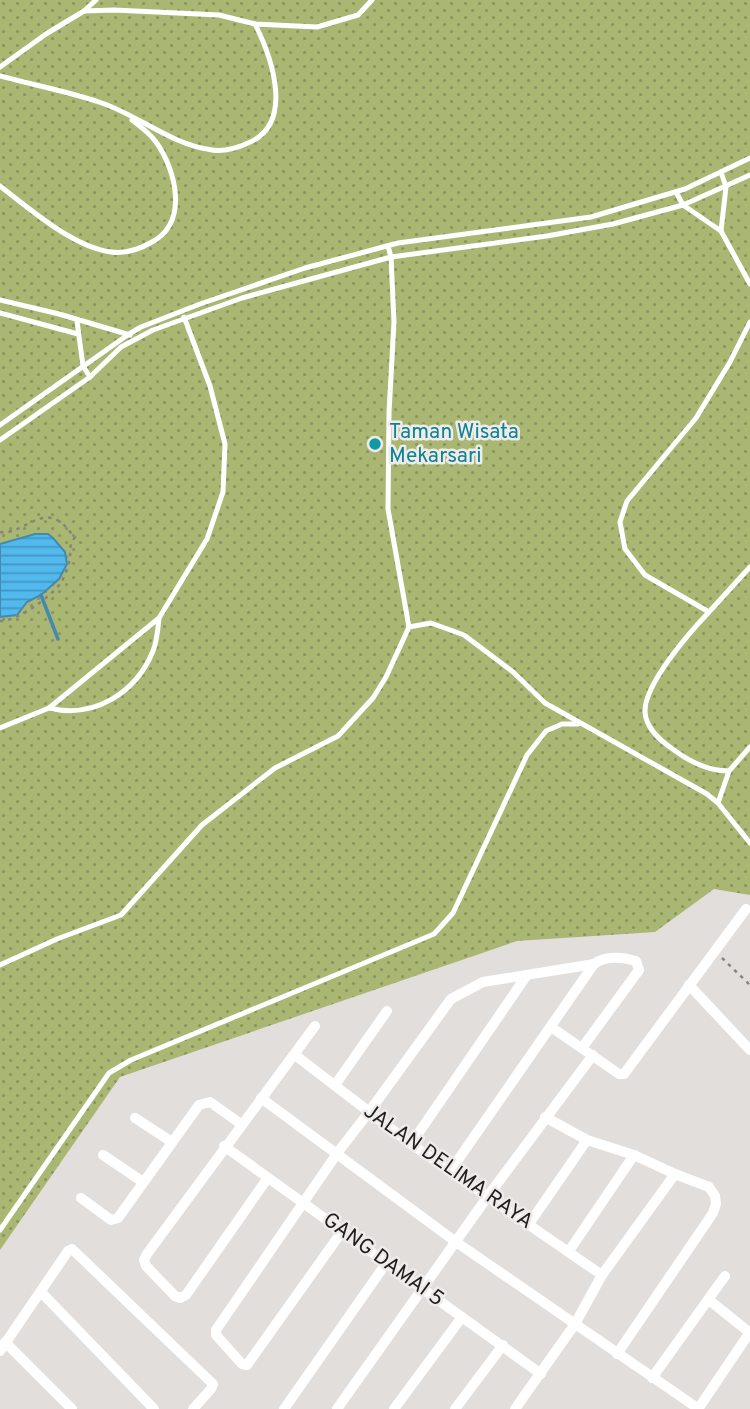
<svg xmlns="http://www.w3.org/2000/svg" width="750" height="1409" font-family="Overpass,sans-serif">
<defs>
<pattern id="park-dots" width="8" height="8" patternUnits="userSpaceOnUse" patternTransform="scale(1.75)"><rect width="8" height="8" fill="#aab773"/><path d="M2 2h.1M6 6h.1" fill="none" stroke="#8a945e" stroke-width="1.8" stroke-linecap="round"/></pattern>
<pattern id="water-rules" width="6" height="5" patternUnits="userSpaceOnUse" patternTransform="scale(1.75)"><rect width="6" height="5" fill="#52b9ee"/><path d="M0 2.5h6" fill="none" stroke="#4396c0"/></pattern>
</defs>
<rect width="100%" height="100%" fill="#e2dedc"/>
<path fill="url(#park-dots)" d="M0,0H750V895L714,889L655,932L517,941L120,1077L0,1250Z"/>
<path fill="url(#water-rules)" stroke="#438aaf" stroke-width="2" d="M35,534H48L53,538L65,552L67,564L59,579L41,595L27,602L17,615L0,617V544Z"/>
<g fill="none" stroke-linecap="round" stroke-linejoin="round">
<path stroke="#438aaf" stroke-width="3.5" d="M41,595L58,639"/>
<g stroke="#868482" stroke-width="2.5" stroke-dasharray="3.5 5" stroke-linecap="butt">
<path d="M0,532C19,536 39,508 59,521C66,525 69,532 75,537C67,549 72,552 69,563C67,569 64,579 60,584C49,598 18,621 0,621"/>
<path d="M722,958L750,985"/>
</g>
<g stroke="#fff" stroke-width="5">
<path d="M84,11L114,10L219,15L255,24L317,27L358,15L372,0"/>
<path d="M0,67L46,34L84,11L96,0"/>
<path d="M0,76C33,85 66,91 99,102C137,114 171,145 212,150C224,152 237,148 248,143C295,124 272,58 255,24"/>
<path d="M721,172L726,187L721,231"/>
<path d="M0,186C30,209 73,247 111,252C125,254 140,249 152,242C189,222 176,170 156,142C150,133 140,126 132,120"/>
<path d="M676,192L683,205L721,231L750,284"/>
<path d="M388,246L391,257L394,322L389,412L388,509L409,627"/>
<path d="M0,300L59,314L130,335"/>
<path d="M0,313L78,334"/>
<path d="M77,321L83,366L90,377"/>
<path d="M0,425L129,334L141,327L200,304L305,268L398,243L591,217L685,189L750,158"/>
<path d="M0,440L90,377L121,347L153,330L242,298L391,257L547,236L613,224L683,205L750,175"/>
<path d="M709,612L750,567"/>
<path d="M49,708C94,719 136,693 153,651C157,641 158,629 159,618"/>
<path d="M0,728L49,708L159,618L207,539L223,492L225,444L210,386L184,317"/>
<path d="M729,771L750,747"/>
<path d="M718,803L729,771C710,771 690,762 674,750C662,742 646,729 645,712C644,684 690,632 709,612L645,575L625,549L620,522L627,501L696,418L730,362L750,322"/>
<path d="M0,965L57,939L121,915L202,825L275,768L338,736L373,698L386,677L409,627L431,623L464,635L513,672L545,703L707,794L718,803L750,843"/>
<path d="M0,1230L109,1073L131,1060L434,934L453,913L527,755L546,731L562,724H578"/>
</g>
<g stroke="#fff" stroke-width="10">
<path d="M689,985L750,1050"/>
<path d="M551,1027L619,1074H624L746,909"/>
<path d="M295,1055L411,1144L602,1275"/>
<path d="M335,1085L387,1011"/>
<path d="M261,1098L456,1242L699,1409"/>
<path d="M545,1117L587,1140L634,1155L675,1174L709,1187L715,1196L716,1204L713,1213L617,1354"/>
<path d="M135,1118L172,1142"/>
<path d="M411,1144L527,975"/>
<path d="M224,1146L541,1374"/>
<path d="M103,1155L143,1182"/>
<path d="M451,1170L594,964C606,955 622,957 636,961L639,970L582,1048"/>
<path d="M267,1179L186,1295L180,1298L175,1296L146,1266L144,1260L147,1254L315,1026"/>
<path d="M81,1198L111,1220L118,1218L199,1105L210,1102L241,1124"/>
<path d="M529,1224L587,1140"/>
<path d="M343,1230L247,1365L242,1364L216,1335V1330L338,1152L369,1112L451,999L483,982L594,964"/>
<path d="M569,1251L634,1155"/>
<path d="M41,1292L154,1409"/>
<path d="M709,1300L749,1332"/>
<path d="M5,1342L72,1409"/>
<path d="M0,1351L68,1251L72,1249L213,1384L211,1389L193,1409"/>
<path d="M652,1378L725,1276"/>
<path d="M284,1409L387,1262"/>
<path d="M337,1409L488,1196L593,1055"/>
<path d="M394,1409L462,1317"/>
<path d="M455,1409L503,1345"/>
<path d="M515,1409L575,1324L602,1275L675,1174"/>
<path d="M698,1409L750,1332"/>
</g>
</g>
<circle fill="#0f9aa8" stroke="#efebea" stroke-width="2.5" cx="375" cy="444" r="7"/>
<g text-anchor="middle" dominant-baseline="central" stroke-width="5" stroke-linejoin="round" paint-order="stroke">
<g font-size="21" fill="#0d838f" stroke="#efebea" text-anchor="start">
<text x="389" y="432">Taman Wisata<tspan x="389" dy="24">Mekarsari</tspan></text>
</g>
<g font-size="21" fill="#1f1e1d" stroke="#efebea">
<text transform="translate(448 1167) rotate(35)">JALAN DELIMA RAYA</text>
<text transform="translate(383 1260) rotate(36)">GANG DAMAI 5</text>
</g>
</g>
</svg>
